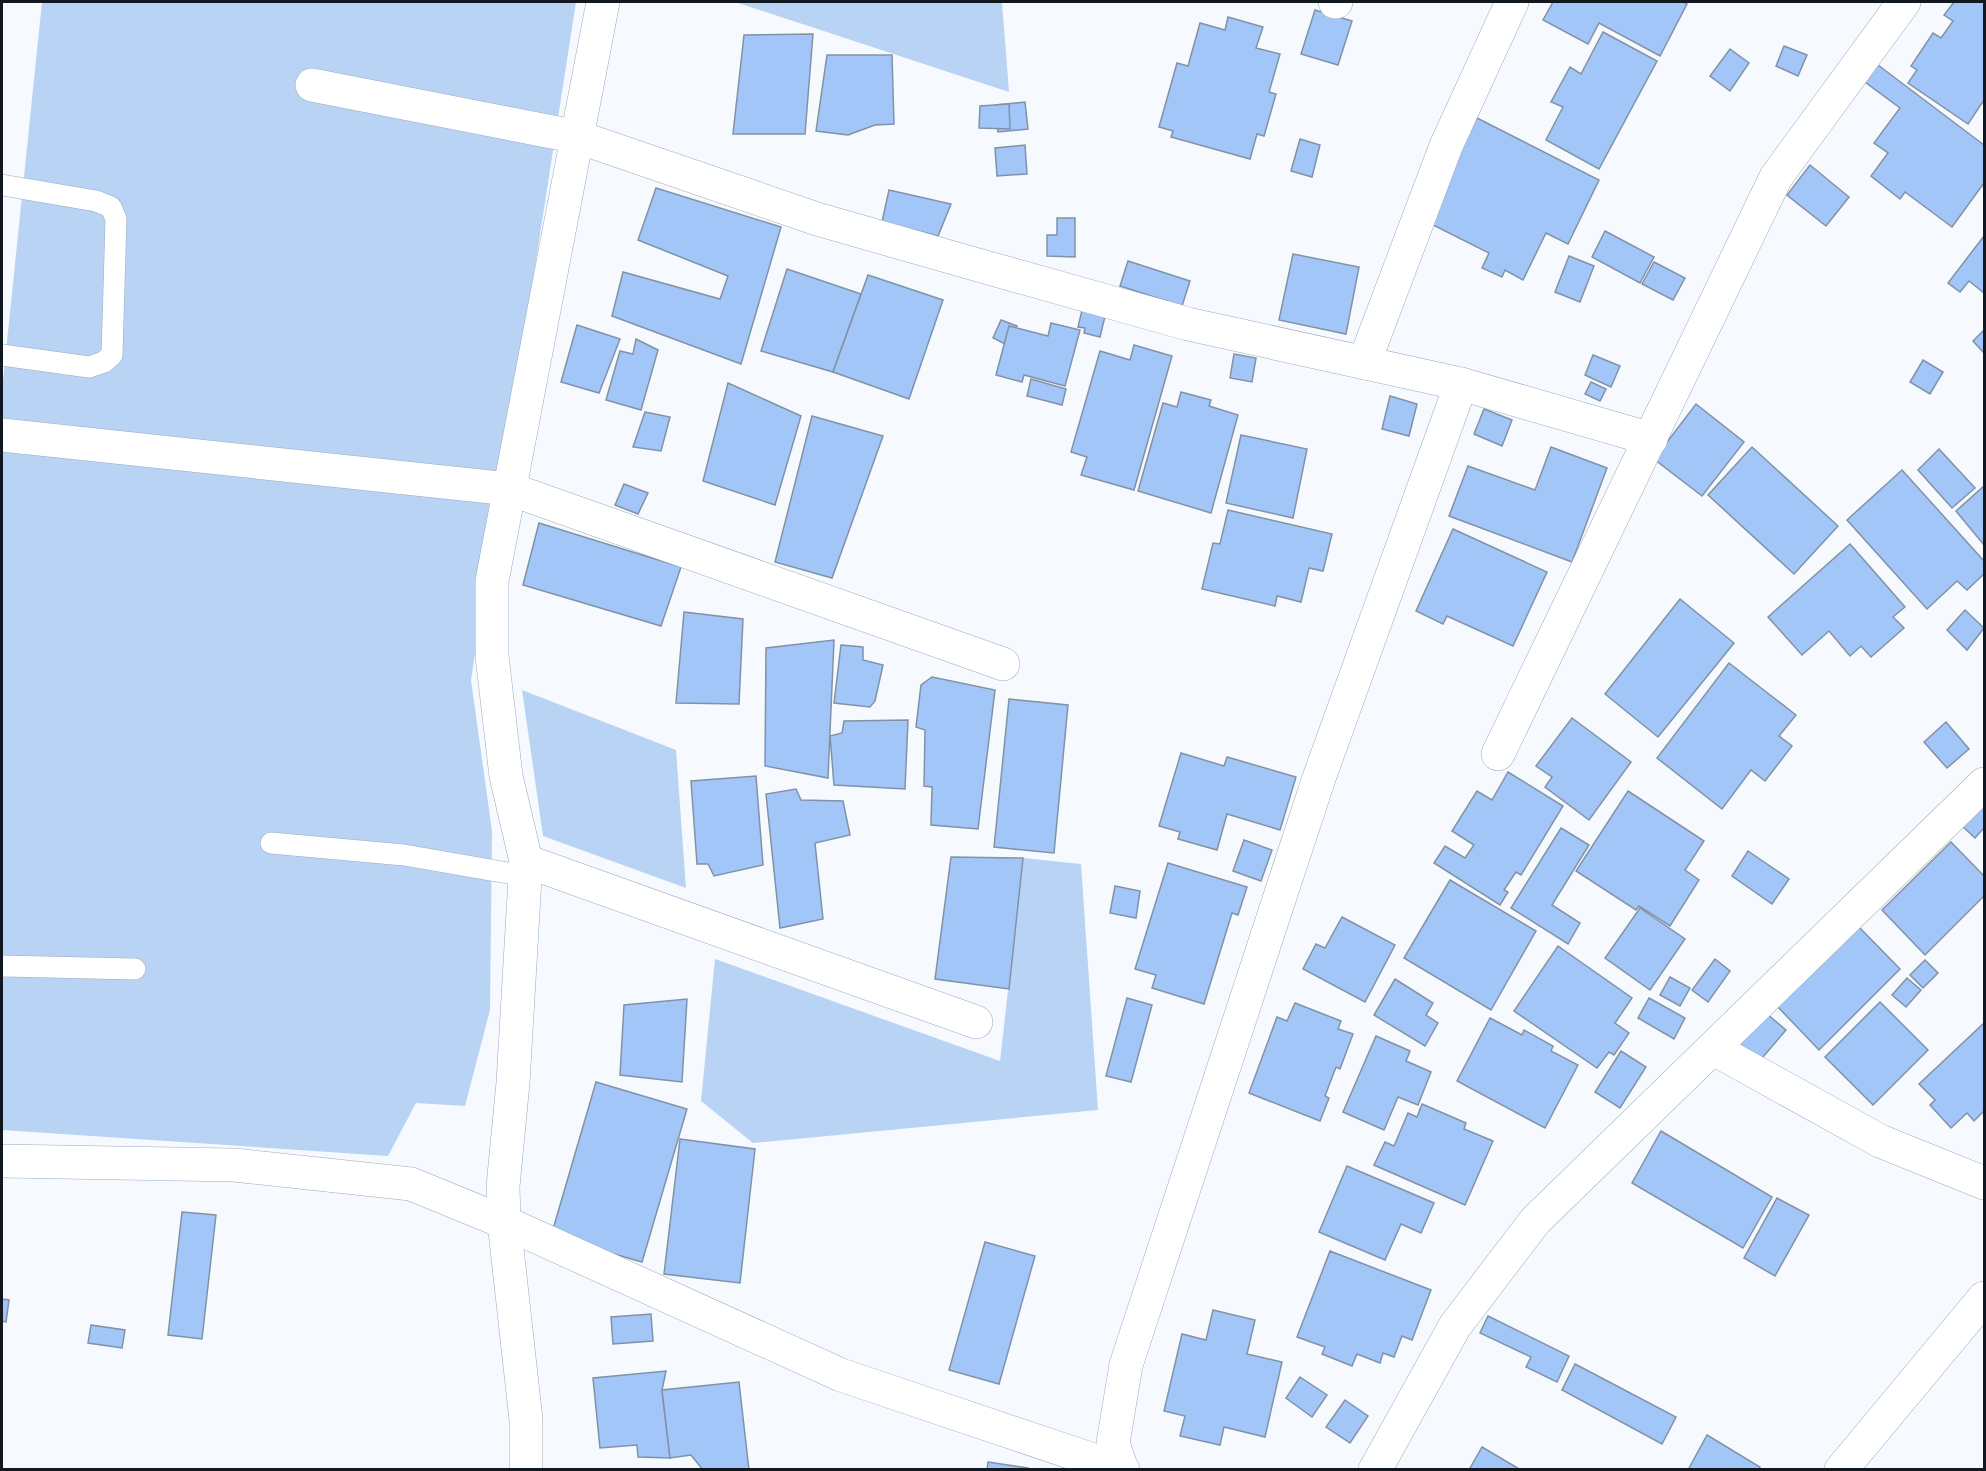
<svg xmlns="http://www.w3.org/2000/svg" width="1986" height="1471" font-family="Montserrat,sans-serif">
<rect width="100%" height="100%" fill="#f6fafe"/>
<g fill="#b9d3f5">
<path d="M42,2H576L471,680L492,831L490,1010L465,1106L416,1103L388,1156L2,1130V390Z"/>
<path d="M735,2H1002L1009,92Z"/>
<path d="M522,690L676,750L686,888L543,836Z"/>
<path d="M1023,858L1081,864L1098,1110L753,1143L701,1101L715,959L1000,1061Z"/>
</g>
<g fill="#a1c6f7" stroke="#8292a6" stroke-width="1.5">
<path d="M1553,2H1683L1687,4L1660,56L1599,23L1588,44L1543,20Z"/>
<path d="M1954,2H1984V100L1968,124L1908,83L1917,70L1911,66L1933,33L1941,38L1953,21L1944,15Z"/>
<path d="M1315,10L1352,21L1338,65L1301,54Z"/>
<path d="M1228,17L1263,27L1256,48L1280,54L1269,92L1276,94L1264,136L1257,134L1250,159L1171,137L1173,131L1159,127L1177,63L1188,66L1200,23L1225,30Z"/>
<path d="M1603,32L1657,61L1599,169L1546,140L1563,107L1551,102L1570,67L1581,74Z"/>
<path d="M813,34L805,134H733L744,35Z"/>
<path d="M1784,46L1807,55L1798,76L1776,66Z"/>
<path d="M1730,49L1749,63L1730,91L1710,76Z"/>
<path d="M827,55H892L894,124L875,125L848,135L816,131Z"/>
<path d="M1878,65L1984,145V183L1952,227L1905,192L1900,199L1871,176L1888,153L1874,143L1900,108L1865,82Z"/>
<path d="M1025,102L1028,129L998,132L995,105Z"/>
<path d="M1009,104L1010,129L979,128L980,106Z"/>
<path d="M1477,118L1599,180L1568,244L1546,233L1523,280L1505,270L1502,277L1482,268L1489,253L1425,221Z"/>
<path d="M1300,139L1320,145L1312,177L1291,171Z"/>
<path d="M1025,145L1027,174L997,176L995,148Z"/>
<path d="M1810,165L1849,197L1826,226L1787,195Z"/>
<path d="M656,188L781,227L741,364L612,316L623,272L720,299L728,276L638,240Z"/>
<path d="M889,190L951,204L938,236L882,222Z"/>
<path d="M1057,218H1075V257L1047,256V235H1057Z"/>
<path d="M1605,231L1654,257L1640,283L1592,257Z"/>
<path d="M1984,236V293L1969,281L1960,292L1948,283Z"/>
<path d="M1293,254L1359,267L1346,334L1279,320Z"/>
<path d="M1569,256L1594,266L1580,302L1555,292Z"/>
<path d="M1128,261L1190,281L1182,306L1120,286Z"/>
<path d="M1654,262L1685,278L1673,300L1642,284Z"/>
<path d="M787,269L861,294L833,372L761,351Z"/>
<path d="M868,275L943,300L909,399L833,372Z"/>
<path d="M1084,302L1107,308L1100,337L1084,333L1085,328L1078,327Z"/>
<path d="M1001,320L1017,326L1009,346L993,338Z"/>
<path d="M1051,323L1080,330L1065,386L1024,375L1022,382L996,375L1009,326L1048,336Z"/>
<path d="M577,325L620,339L599,393L561,382Z"/>
<path d="M1984,330V353L1973,341Z"/>
<path d="M636,339L658,350L641,410L606,400L620,351L633,354Z"/>
<path d="M1134,345L1172,356L1134,490L1081,475L1087,457L1071,452L1100,351L1130,360Z"/>
<path d="M1234,354L1256,358L1252,382L1230,378Z"/>
<path d="M1593,355L1620,366L1611,387L1585,375Z"/>
<path d="M1923,360L1943,372L1930,394L1910,382Z"/>
<path d="M1031,379L1066,389L1062,405L1027,396Z"/>
<path d="M1591,382L1606,389L1600,401L1585,394Z"/>
<path d="M728,383L801,416L775,505L703,481Z"/>
<path d="M1181,392L1211,400L1209,406L1238,415L1211,513L1138,491L1163,403L1177,407Z"/>
<path d="M1390,396L1417,404L1409,436L1382,429Z"/>
<path d="M1696,404L1744,442L1702,496L1654,459Z"/>
<path d="M1484,409L1512,420L1502,446L1474,434Z"/>
<path d="M645,412L670,417L661,451L633,447Z"/>
<path d="M812,416L883,436L832,578L775,562Z"/>
<path d="M1241,435L1307,449L1293,518L1226,503Z"/>
<path d="M1551,447L1607,468L1572,562L1449,516L1468,466L1535,490Z"/>
<path d="M1752,447L1838,526L1794,574L1708,495Z"/>
<path d="M1939,449L1975,488L1952,508L1918,470Z"/>
<path d="M1902,470L1984,561V574L1967,590L1957,581L1927,609L1847,520Z"/>
<path d="M624,484L648,493L638,514L615,505Z"/>
<path d="M1984,486V545L1956,511Z"/>
<path d="M1228,510L1332,534L1323,571L1309,568L1301,602L1277,596L1275,606L1202,589L1213,543L1220,544Z"/>
<path d="M539,523L681,567L661,626L523,585Z"/>
<path d="M1453,529L1547,572L1513,646L1447,616L1443,624L1416,611Z"/>
<path d="M1850,544L1905,607L1893,617L1904,628L1871,657L1861,646L1850,656L1829,631L1802,655L1768,617Z"/>
<path d="M1680,599L1734,643L1658,737L1605,694Z"/>
<path d="M1965,610L1984,628L1967,650L1947,630Z"/>
<path d="M684,612L743,619L739,704L676,703Z"/>
<path d="M834,640L828,778L765,766L766,648Z"/>
<path d="M841,645L863,647V660L883,665L875,701L870,707L834,703Z"/>
<path d="M1729,663L1796,715L1779,736L1792,746L1765,781L1751,770L1722,809L1657,758Z"/>
<path d="M932,677L995,690L978,829L931,825L932,787L924,786L925,730L916,727L921,685Z"/>
<path d="M1009,699L1068,705L1054,853L994,847Z"/>
<path d="M1572,718L1631,762L1589,820L1545,787L1552,777L1536,766Z"/>
<path d="M908,720L905,789L834,785L830,736L842,733L844,721Z"/>
<path d="M1946,722L1969,749L1947,768L1924,742Z"/>
<path d="M1181,753L1224,766L1227,757L1296,777L1280,830L1227,814L1217,850L1178,839L1180,832L1159,826Z"/>
<path d="M1508,772L1563,806L1521,875L1516,872L1504,890L1508,892L1500,905L1434,863L1445,846L1465,858L1474,845L1452,831L1477,791L1492,800Z"/>
<path d="M756,776L763,865L714,876L708,864H697L691,781Z"/>
<path d="M796,789L801,800L843,801L850,835L815,843L823,919L780,928L766,794Z"/>
<path d="M1628,791L1704,841L1685,870L1699,880L1670,926L1639,906L1636,910L1576,871Z"/>
<path d="M1984,800V828L1975,838L1959,823Z"/>
<path d="M1561,828L1589,845L1552,905L1580,923L1568,944L1511,908Z"/>
<path d="M1244,840L1272,850L1261,881L1233,871Z"/>
<path d="M1951,842L1984,876V896L1925,955L1882,910Z"/>
<path d="M1748,851L1789,879L1772,904L1732,876Z"/>
<path d="M951,857L1023,858L1009,989L935,979Z"/>
<path d="M1168,863L1247,887L1238,915L1232,913L1204,1004L1152,988L1156,975L1135,969Z"/>
<path d="M1450,880L1536,931L1491,1010L1404,958Z"/>
<path d="M1115,886L1140,891L1136,918L1110,913Z"/>
<path d="M1640,908L1685,939L1650,990L1605,958Z"/>
<path d="M1342,917L1395,945L1365,1002L1303,969L1316,944L1325,948Z"/>
<path d="M1857,925L1900,969L1819,1050L1777,1006Z"/>
<path d="M1558,946L1632,998L1615,1023L1629,1033L1614,1055L1609,1052L1597,1068L1514,1011Z"/>
<path d="M1715,959L1730,971L1708,1002L1692,990Z"/>
<path d="M1925,960L1938,973L1923,988L1910,975Z"/>
<path d="M1670,977L1690,988L1680,1006L1660,995Z"/>
<path d="M1907,978L1921,990L1906,1007L1892,995Z"/>
<path d="M1395,979L1433,1003L1426,1015L1438,1023L1425,1046L1374,1015Z"/>
<path d="M1127,998L1152,1005L1131,1082L1106,1076Z"/>
<path d="M1649,998L1685,1018L1674,1039L1638,1018Z"/>
<path d="M687,999L682,1082L620,1075L624,1005Z"/>
<path d="M1880,1002L1928,1050L1873,1105L1825,1057Z"/>
<path d="M1295,1003L1341,1021L1338,1029L1353,1034L1340,1069L1336,1067L1325,1096L1329,1098L1320,1121L1249,1093L1277,1017L1287,1021Z"/>
<path d="M1761,1009L1786,1030L1757,1064L1732,1043Z"/>
<path d="M1490,1018L1522,1035L1524,1030L1553,1046L1551,1051L1578,1065L1545,1128L1457,1081Z"/>
<path d="M1984,1023V1111L1974,1121L1967,1113L1951,1128L1930,1105L1935,1100L1919,1084Z"/>
<path d="M1376,1036L1410,1051L1406,1061L1431,1072L1418,1105L1398,1097L1384,1130L1343,1112Z"/>
<path d="M1621,1051L1646,1067L1620,1108L1595,1092Z"/>
<path d="M596,1082L687,1109L642,1262L551,1236Z"/>
<path d="M1422,1104L1466,1123L1464,1129L1493,1141L1465,1205L1374,1165L1385,1142L1394,1146L1408,1113L1417,1117Z"/>
<path d="M1661,1131L1772,1197L1743,1248L1632,1183Z"/>
<path d="M680,1139L755,1149L740,1283L664,1274Z"/>
<path d="M1347,1166L1434,1203L1421,1233L1401,1224L1385,1260L1319,1232Z"/>
<path d="M1777,1198L1809,1215L1775,1276L1744,1258Z"/>
<path d="M182,1212L216,1215L202,1339L168,1335Z"/>
<path d="M985,1242L1035,1256L999,1384L949,1370Z"/>
<path d="M1330,1251L1431,1290L1412,1340L1402,1336L1394,1357L1383,1353L1380,1363L1357,1354L1352,1366L1322,1354L1325,1347L1297,1337Z"/>
<path d="M2,1299L9,1300L6,1322L2,1321Z"/>
<path d="M1213,1310L1255,1320L1247,1354L1282,1362L1265,1437L1224,1427L1220,1445L1180,1436L1185,1416L1164,1411L1182,1334L1206,1340Z"/>
<path d="M651,1314L653,1341L613,1344L611,1317Z"/>
<path d="M1488,1316L1569,1356L1557,1382L1526,1367L1531,1357L1480,1333Z"/>
<path d="M91,1325L125,1330L122,1348L88,1343Z"/>
<path d="M1575,1364L1676,1417L1662,1444L1562,1390Z"/>
<path d="M666,1371L662,1390L670,1458L638,1457L637,1445L600,1448L593,1378Z"/>
<path d="M1300,1377L1327,1395L1312,1417L1286,1398Z"/>
<path d="M739,1382L749,1470H703L691,1455L670,1458L662,1390Z"/>
<path d="M1345,1400L1368,1416L1350,1443L1326,1427Z"/>
<path d="M1707,1435L1760,1467L1759,1470H1688Z"/>
<path d="M1482,1447L1521,1470H1469Z"/>
<path d="M988,1462L1028,1468V1470H987Z"/>
</g>
<g fill="none" stroke-linecap="round" stroke-linejoin="round">
<defs>
<g id="lane">
<path d="M2,185L96,201L111,207L116,219L112,355L104,362L89,367L2,355"/>
<path d="M271,843L404,855L525,876"/>
<path d="M2,966L135,969"/>
</g>
<g id="street">
<path d="M1335,2H1336"/>
<path d="M312,85L578,137L817,219L978,265L1188,324L1461,384L1651,439"/>
<path d="M1364,363L1446,146L1512,2"/>
<path d="M2,435L510,489L1003,664"/>
<path d="M1498,754L1776,177L1904,2"/>
<path d="M526,861L976,1022"/>
<path d="M1714,1049L1880,1141L1984,1183"/>
<path d="M2,1161L234,1165L411,1184L504,1222L841,1375L1123,1470"/>
<path d="M526,1470V1420L504,1222L503,1186L513,1083L526,861L506,776L492,656V581L603,2"/>
<path d="M1122,1470L1113,1443L1126,1365L1319,778L1461,384"/>
<path d="M1375,1470L1455,1326L1535,1221L1984,784"/>
<path d="M1841,1470L1984,1298"/>
</g>
</defs>
<use href="#lane" stroke="#9babbf" stroke-width="22"/>
<use href="#street" stroke="#9babbf" stroke-width="34"/>
<use href="#lane" stroke="#fff" stroke-width="21"/>
<use href="#street" stroke="#fff" stroke-width="33"/>
</g>
<rect width="1986" height="1471" fill="none" stroke="#12181f" stroke-width="6"/>
</svg>
